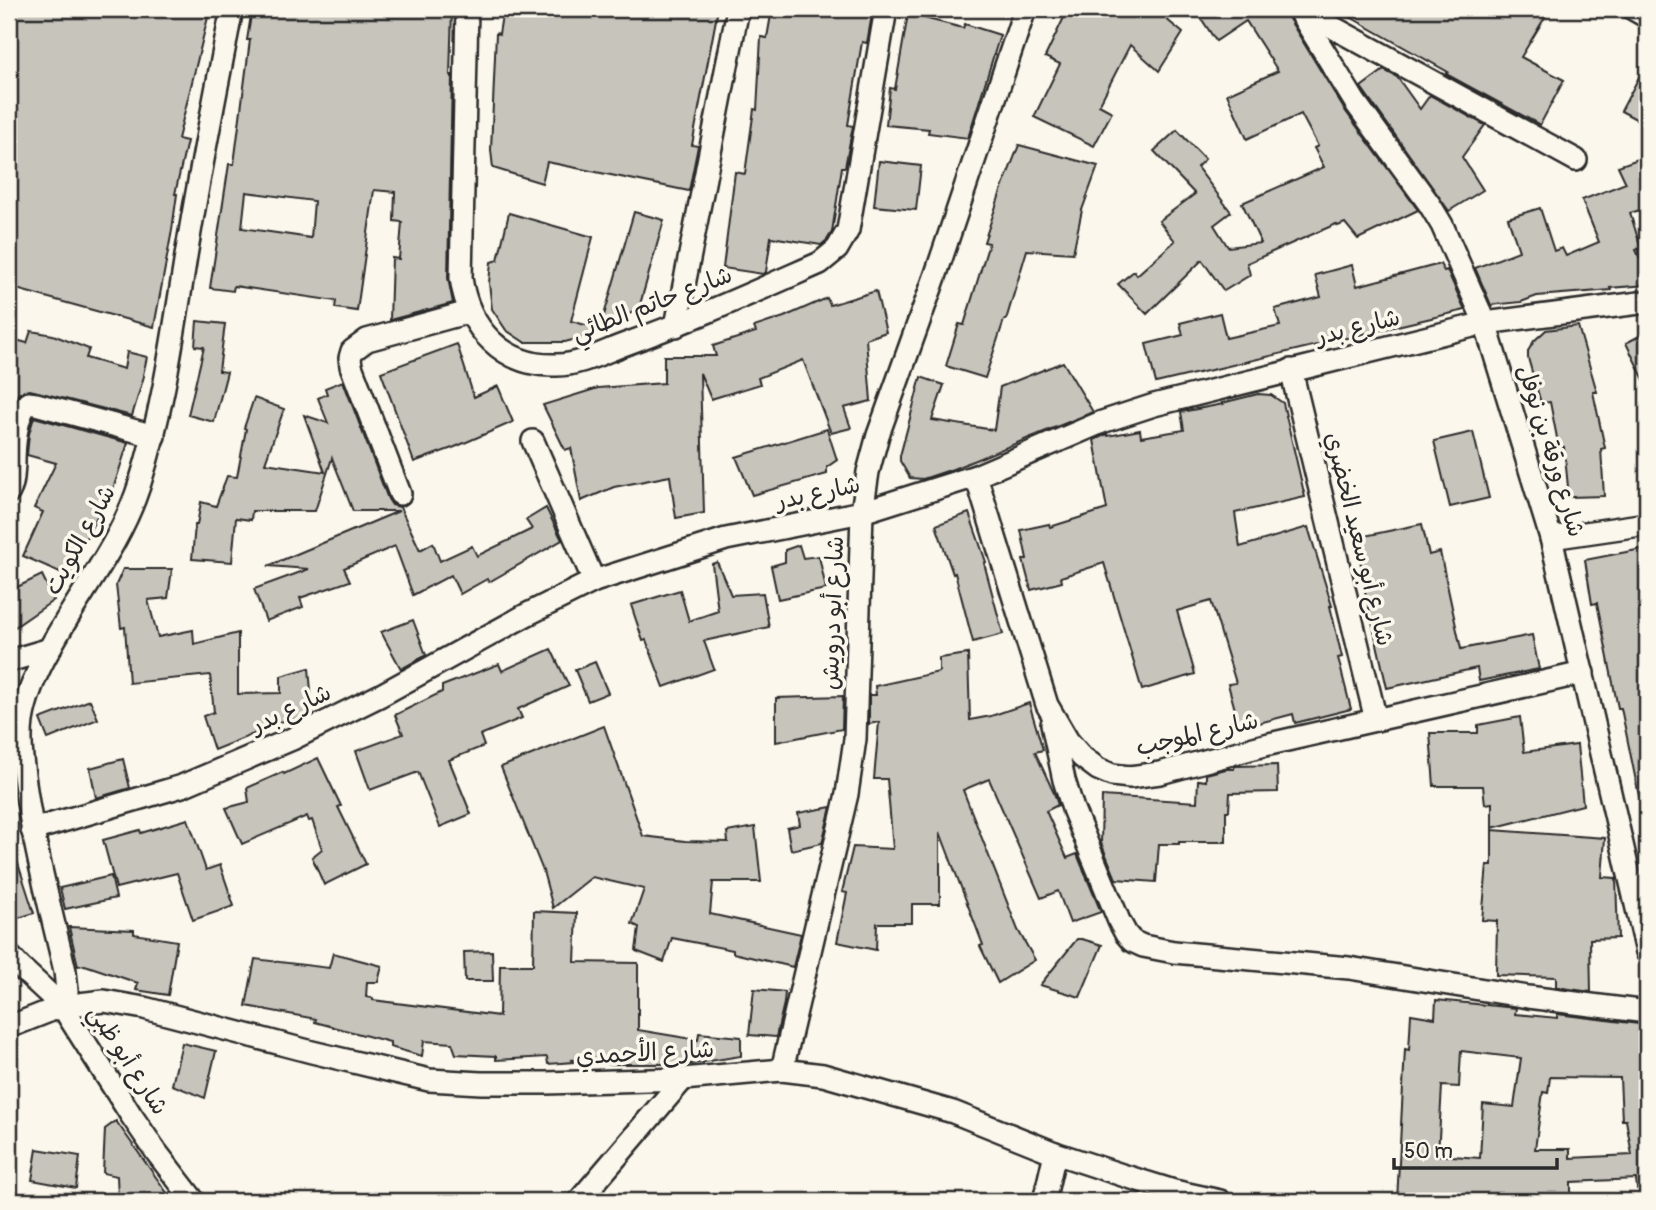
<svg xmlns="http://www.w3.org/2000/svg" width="1656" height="1210" font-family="Pangolin,'Playpen Sans Arabic',sans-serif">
<rect width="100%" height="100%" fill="#fbf7ec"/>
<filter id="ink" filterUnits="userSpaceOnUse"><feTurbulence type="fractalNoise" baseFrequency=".0143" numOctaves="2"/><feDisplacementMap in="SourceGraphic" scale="14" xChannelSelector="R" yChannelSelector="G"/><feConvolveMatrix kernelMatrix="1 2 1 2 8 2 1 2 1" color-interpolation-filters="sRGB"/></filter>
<g filter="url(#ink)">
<g fill="#c7c4bc" stroke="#2b2b2b" stroke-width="2" fill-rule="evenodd">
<path d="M9,9H210L178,139L187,141L175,194H177L172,230L154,327L9,287Z"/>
<path d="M252,9H452L450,75H452L448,278L453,303L390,320L392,258L399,259L402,222L394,221L395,192L374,190L357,311L335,308L336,301L234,286L233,291L210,288L229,164H234L250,40H247ZM246,192L314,201L311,238L242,228Z"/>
<path d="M503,9H718L692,145L698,146L689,191L547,162L542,183L493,168L491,150L496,33L499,34Z"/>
<path d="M772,9H873L867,43L862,42L848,125L853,126L845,167H842L832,232L827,240L821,245L771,237L766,272L763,274L723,268L735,172L745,174L754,109L757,110L761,37L767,38Z"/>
<path d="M1068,9H1154L1183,33L1159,71L1130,45L1099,105L1112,112L1094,146L1034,117L1060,64L1045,57Z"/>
<path d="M1195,9H1283L1344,109L1418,210L1358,239L1345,223L1338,226L1336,224L1247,263L1250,275L1224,291L1202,260L1147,314L1118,284L1134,271L1137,275L1175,241L1159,221L1195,194L1154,151L1177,130L1205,159L1197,167L1231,212L1214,225L1228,247L1261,243L1242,203L1324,167L1314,148L1318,146L1301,114L1247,139L1227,94L1278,71L1246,21L1216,41Z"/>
<path d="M1336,9H1550L1521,57L1564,80L1540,125L1446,74L1448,72Z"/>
<path d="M908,14L963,28L965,24L1000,35L968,138L928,133L929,129L886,125L890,88L895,89Z"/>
<path d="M1647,62V125L1621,111Z"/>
<path d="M1384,70L1397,77L1420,109L1430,95L1485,125L1462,157L1483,190L1449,211L1361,87Z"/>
<path d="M1019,145L1098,166L1082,210L1073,253L1027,250L1006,320H1004L985,378L946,366L959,324L964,325L989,243L984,242L1000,194Z"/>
<path d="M1647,156V208L1630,213L1641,248L1636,250L1647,273V285L1610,288L1611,290L1537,296L1521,302L1491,305L1475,268L1519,251L1508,218L1540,208L1554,251L1562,248L1566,256L1599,242L1582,200L1626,183L1618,166Z"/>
<path d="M879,161L921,166L916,210L874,206Z"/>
<path d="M634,212L664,220L639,308L603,330L607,331L565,342H524L506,330L492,309L489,283L491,262L498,260L509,213L593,237L571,321L600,329Z"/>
<path d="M1440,264L1444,271L1447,270L1465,310L1156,383L1146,344L1183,335L1180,323L1220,313L1226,338L1280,326L1275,309L1321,297L1315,275L1352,265L1357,286Z"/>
<path d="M876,291L886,332L866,339L871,401L844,408L851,428L831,433L803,360L758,378L760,384L711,399L700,373L704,513L676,518L670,476L614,487L581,501L571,448L565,450L543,405L598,388L664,383V356H716L713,346L756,332L754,327L784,317L827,298L830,305Z"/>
<path d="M197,321L225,324L219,371L227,372L214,422L188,415L204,347L195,346Z"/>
<path d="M1578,326L1597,392H1593L1605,448L1601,449L1604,496L1569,497L1564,447L1559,448L1550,402L1541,403L1528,358V351L1534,341L1546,330Z"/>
<path d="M31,331L53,335L89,349L86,358L124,369L127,352L147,357L143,375L144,376L132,416L30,390L24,391L18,394L9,410V338L27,343Z"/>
<path d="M1647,332V386L1626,343Z"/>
<path d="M457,344L474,397L498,386L513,422L455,447L414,462L381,372Z"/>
<path d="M1063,362L1093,412L953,469L923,479L910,478L900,461V456L921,377L944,385L932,420L994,430L1000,387Z"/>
<path d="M343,381L388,499L392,505L400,507L420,550L433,543L440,561L472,546L477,556L532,529L526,520L546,508L562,540L489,582L487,579L460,594L451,575L413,595L395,546L344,568L350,581L300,598L303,607L266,621L254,589L309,569L268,566L399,511H353L332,458L315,511H252L251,520L236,518L232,562L192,559L195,525H197L201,502L216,506L227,476L237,477L246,429L244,428L254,398L284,409L265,463L325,472L304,415L328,423L318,398L327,394L325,388Z"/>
<path d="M1258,394L1271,395L1283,403L1305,497L1235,513L1240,547L1308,527L1332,606H1330L1342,657L1338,658L1351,709L1295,723L1293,714L1240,728L1228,684L1236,683L1211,601L1177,611L1195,674L1142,690L1104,563L1061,577L1062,582L1031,590L1023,560L1027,559L1021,530L1049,524L1050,527L1107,509L1094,440L1107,434L1108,436L1140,430L1141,437L1184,430L1181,412L1223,404L1222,403Z"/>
<path d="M34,417L128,443L113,489H111L84,542L69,576L23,556L43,512L34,508L56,463L27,455L29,434Z"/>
<path d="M827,429L837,460L827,467V474L752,495L736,457Z"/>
<path d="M1473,432L1489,498L1450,507L1434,441Z"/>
<path d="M969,513L986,562L984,563L1003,634L973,642L955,573L953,574L936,525Z"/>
<path d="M1422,524L1429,555L1440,552L1461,649L1532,635L1539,669L1479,681L1477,668L1387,688L1360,569H1362L1355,538Z"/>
<path d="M799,545L803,558L819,556L826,589L778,599L771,566L785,562V550Z"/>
<path d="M1647,548V795L1639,796L1621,708H1618L1597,603L1592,604L1585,560Z"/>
<path d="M717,562L731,595L763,593L769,627L704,641L714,669L664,687L646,640L643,641L631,605L680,590L689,621L718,611L712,564Z"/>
<path d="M123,569H172L168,598L148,600L158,637L193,630L194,644L238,633V694L281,693V676L309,668L313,714L305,718L270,723L271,727L214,750L203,716L214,712L210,675L129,683L125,627L121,628L116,585Z"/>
<path d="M42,575L54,600L9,631V591Z"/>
<path d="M413,620L426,655L401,669L381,632Z"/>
<path d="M551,649L569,686L518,709L522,718L480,735L484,746L449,760L471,814L440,827L418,772L370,790L356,751L403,734L395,715L442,692V686L499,664L502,671Z"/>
<path d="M968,654L970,720L991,716L1029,703L1043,750L1035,752L1054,793L1058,805L1046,811L1067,858L1077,854L1101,912L1070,923L1058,891L1041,898L989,779L963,790L1018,930L1035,960L998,983L980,946L983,945L940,832V904H912V923H877L876,950L837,942L847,893L842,892L853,847L893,849L887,779H874L879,722L869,724V695H876L875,686L939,672V658Z"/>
<path d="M595,662L608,693L588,701L575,670Z"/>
<path d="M843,696L842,729L776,742V698Z"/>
<path d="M90,700L98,719L48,739L40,719Z"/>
<path d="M1520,717L1524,752L1577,745L1583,805L1492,828V803L1485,804L1483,786H1434L1430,733H1478V725Z"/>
<path d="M604,726L643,836L685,841L728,842L727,832L755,827L761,882H713L710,914L801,934L793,967L733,953V950L672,938L664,962L636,951L639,927L632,924L644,889L592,877L553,908L543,871L501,767Z"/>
<path d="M318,758L341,806L338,807L366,864L324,885L312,857L322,849L312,820L309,821L307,816L242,844L226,808L249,802L247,788L283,772L284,774Z"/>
<path d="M123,759L130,788L96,798L90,768Z"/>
<path d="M1277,765L1278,792L1230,793L1229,811H1226V842H1179V844H1159L1156,882L1116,879L1101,843L1102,796L1197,802L1198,780L1206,781V774L1226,769H1234V767L1236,766Z"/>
<path d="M831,807L822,843L791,850L787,828L800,825L798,813Z"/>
<path d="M188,819L206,870L220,865L234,906L193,920L177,873L116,888L103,840L140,830L141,833Z"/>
<path d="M1492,830L1605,838L1602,877L1616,878L1618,938L1590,939L1591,992L1556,987V977L1496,975L1497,921L1482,920L1487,865H1492Z"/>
<path d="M12,845L34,913L9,921V846Z"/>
<path d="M111,876L116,898L65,909L60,888Z"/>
<path d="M534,911L577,913L575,962L638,963V1030L698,1040L699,1033L741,1037V1056L691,1064H606L603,1058L572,1060L573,1062L548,1064L547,1057L496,1060V1056L456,1054L452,1043L424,1041L422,1056L390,1047V1042L315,1022L316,1019L246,1006L255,959L329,968L333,953L382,966L378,982H367L366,997L373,998V1000L499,1016L500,965H533Z"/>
<path d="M69,927L134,930V934L177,941L168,995L136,990L138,983L85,965L78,966Z"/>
<path d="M1077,939H1082L1102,945L1080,997L1040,985Z"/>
<path d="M492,951L493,981H465L464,952Z"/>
<path d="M754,989L785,992L784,1003L776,1037L749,1035Z"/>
<path d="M1436,1000L1516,1008L1515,1014L1557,1018V1014L1647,1025V1188L1637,1189L1636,1179L1571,1182V1201H1397L1405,1049L1409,1050L1411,1014L1435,1018ZM1461,1051L1521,1058L1514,1107L1483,1104L1480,1158L1438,1155L1442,1086L1459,1087ZM1550,1077L1620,1078L1622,1120H1626L1632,1155L1570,1158V1149H1535L1543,1092L1548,1093Z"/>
<path d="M182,1043L216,1051L205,1098L172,1085Z"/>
<path d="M116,1121L170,1197H118L117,1176L103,1173L105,1129Z"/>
<path d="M37,1149L80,1156L76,1188L32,1180Z"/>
</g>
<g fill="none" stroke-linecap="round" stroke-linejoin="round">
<defs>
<g id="minor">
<path d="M467,9L461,278C468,328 503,367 557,365C579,365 602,353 623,345C690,321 754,292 820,263L837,249L848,230L886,9"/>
<path d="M1298,9L1355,102L1430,205L1442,225L1485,323L1551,538L1647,952"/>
<path d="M1633,9L1647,17"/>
<path d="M1301,10L1576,160"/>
<path d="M676,326L738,9"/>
<path d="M1291,370L1376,720"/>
<path d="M533,441L594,581"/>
<path d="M976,476L1047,705L1068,741L1082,757L1098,769L1112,775L1130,777L1160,773L1265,745L1583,673"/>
<path d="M9,492C14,483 13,474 14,464C14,448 16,414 28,403L36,404L154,436"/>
<path d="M400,494L351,366L350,358L352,351L367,340L469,312"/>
<path d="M1551,538L1647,524"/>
<path d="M9,661L50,649"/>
<path d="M1052,724L1064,780L1073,809L1119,921L1126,934L1132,941L1143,946L1174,952L1349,968L1528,997L1647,1012"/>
<path d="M32,830L182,786L292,739L381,695L526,615L594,581L726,539L862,512L976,476L1102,422L1154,405L1485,323L1647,302"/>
<path d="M9,955L20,967L62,1006L131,1115L157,1153L194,1201"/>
<path d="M62,1006L67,991L65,971C51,911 35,851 26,790C23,767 19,744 22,721C26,695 37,671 50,648C79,594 120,545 139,486C165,405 175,321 189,238C202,161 217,85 232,9"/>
<path d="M9,1027L62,1006L104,1001L144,1008L312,1052L429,1080L481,1083H546L683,1079L782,1070L823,1075L953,1112L1055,1153L1122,1175L1174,1191L1220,1201"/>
<path d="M782,1070L847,794L855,739L862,512L868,472L878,435L936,274L1025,9"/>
<path d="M579,1201L683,1079"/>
<path d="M1044,1201L1055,1153"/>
</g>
</defs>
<use href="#minor" stroke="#2b2b2b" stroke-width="26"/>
<use href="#minor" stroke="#fbf7ec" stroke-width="21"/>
</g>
</g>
<g text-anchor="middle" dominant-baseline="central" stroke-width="7" stroke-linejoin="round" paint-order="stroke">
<g font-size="24" fill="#2b2b2b" stroke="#fbf7ec">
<text transform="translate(652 304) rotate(-21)">شارع حاتم الطائي</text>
<text transform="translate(1358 327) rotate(-14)">شارع بدر</text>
<text transform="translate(1551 451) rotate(73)">شارع ورقة بن نوفل</text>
<text transform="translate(818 493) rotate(-12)">شارع بدر</text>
<text transform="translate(1359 539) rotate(76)">شارع أبو سعيد الخضري</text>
<text transform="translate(80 540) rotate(-61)">شارع الكويت</text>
<text transform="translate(833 613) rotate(-88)">شارع أبو درويش</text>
<text transform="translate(291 709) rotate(-25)">شارع بدر</text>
<text transform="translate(1197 734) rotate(-13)">شارع الموجب</text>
<text transform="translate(645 1053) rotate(-3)">شارع الأحمدي</text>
<text transform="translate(128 1060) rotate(57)">شارع أبو ظبي</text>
</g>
</g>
<rect width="1656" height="1210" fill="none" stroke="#fbf7ec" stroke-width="35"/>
<rect x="18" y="18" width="1621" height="1175" fill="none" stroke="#2b2b2b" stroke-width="2.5" filter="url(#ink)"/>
<path d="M1394 1158v10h163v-10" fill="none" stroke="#2b2b2b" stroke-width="3.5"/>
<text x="1404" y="1158" font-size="21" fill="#2b2b2b" stroke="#fbf7ec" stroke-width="5" paint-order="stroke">50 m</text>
</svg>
